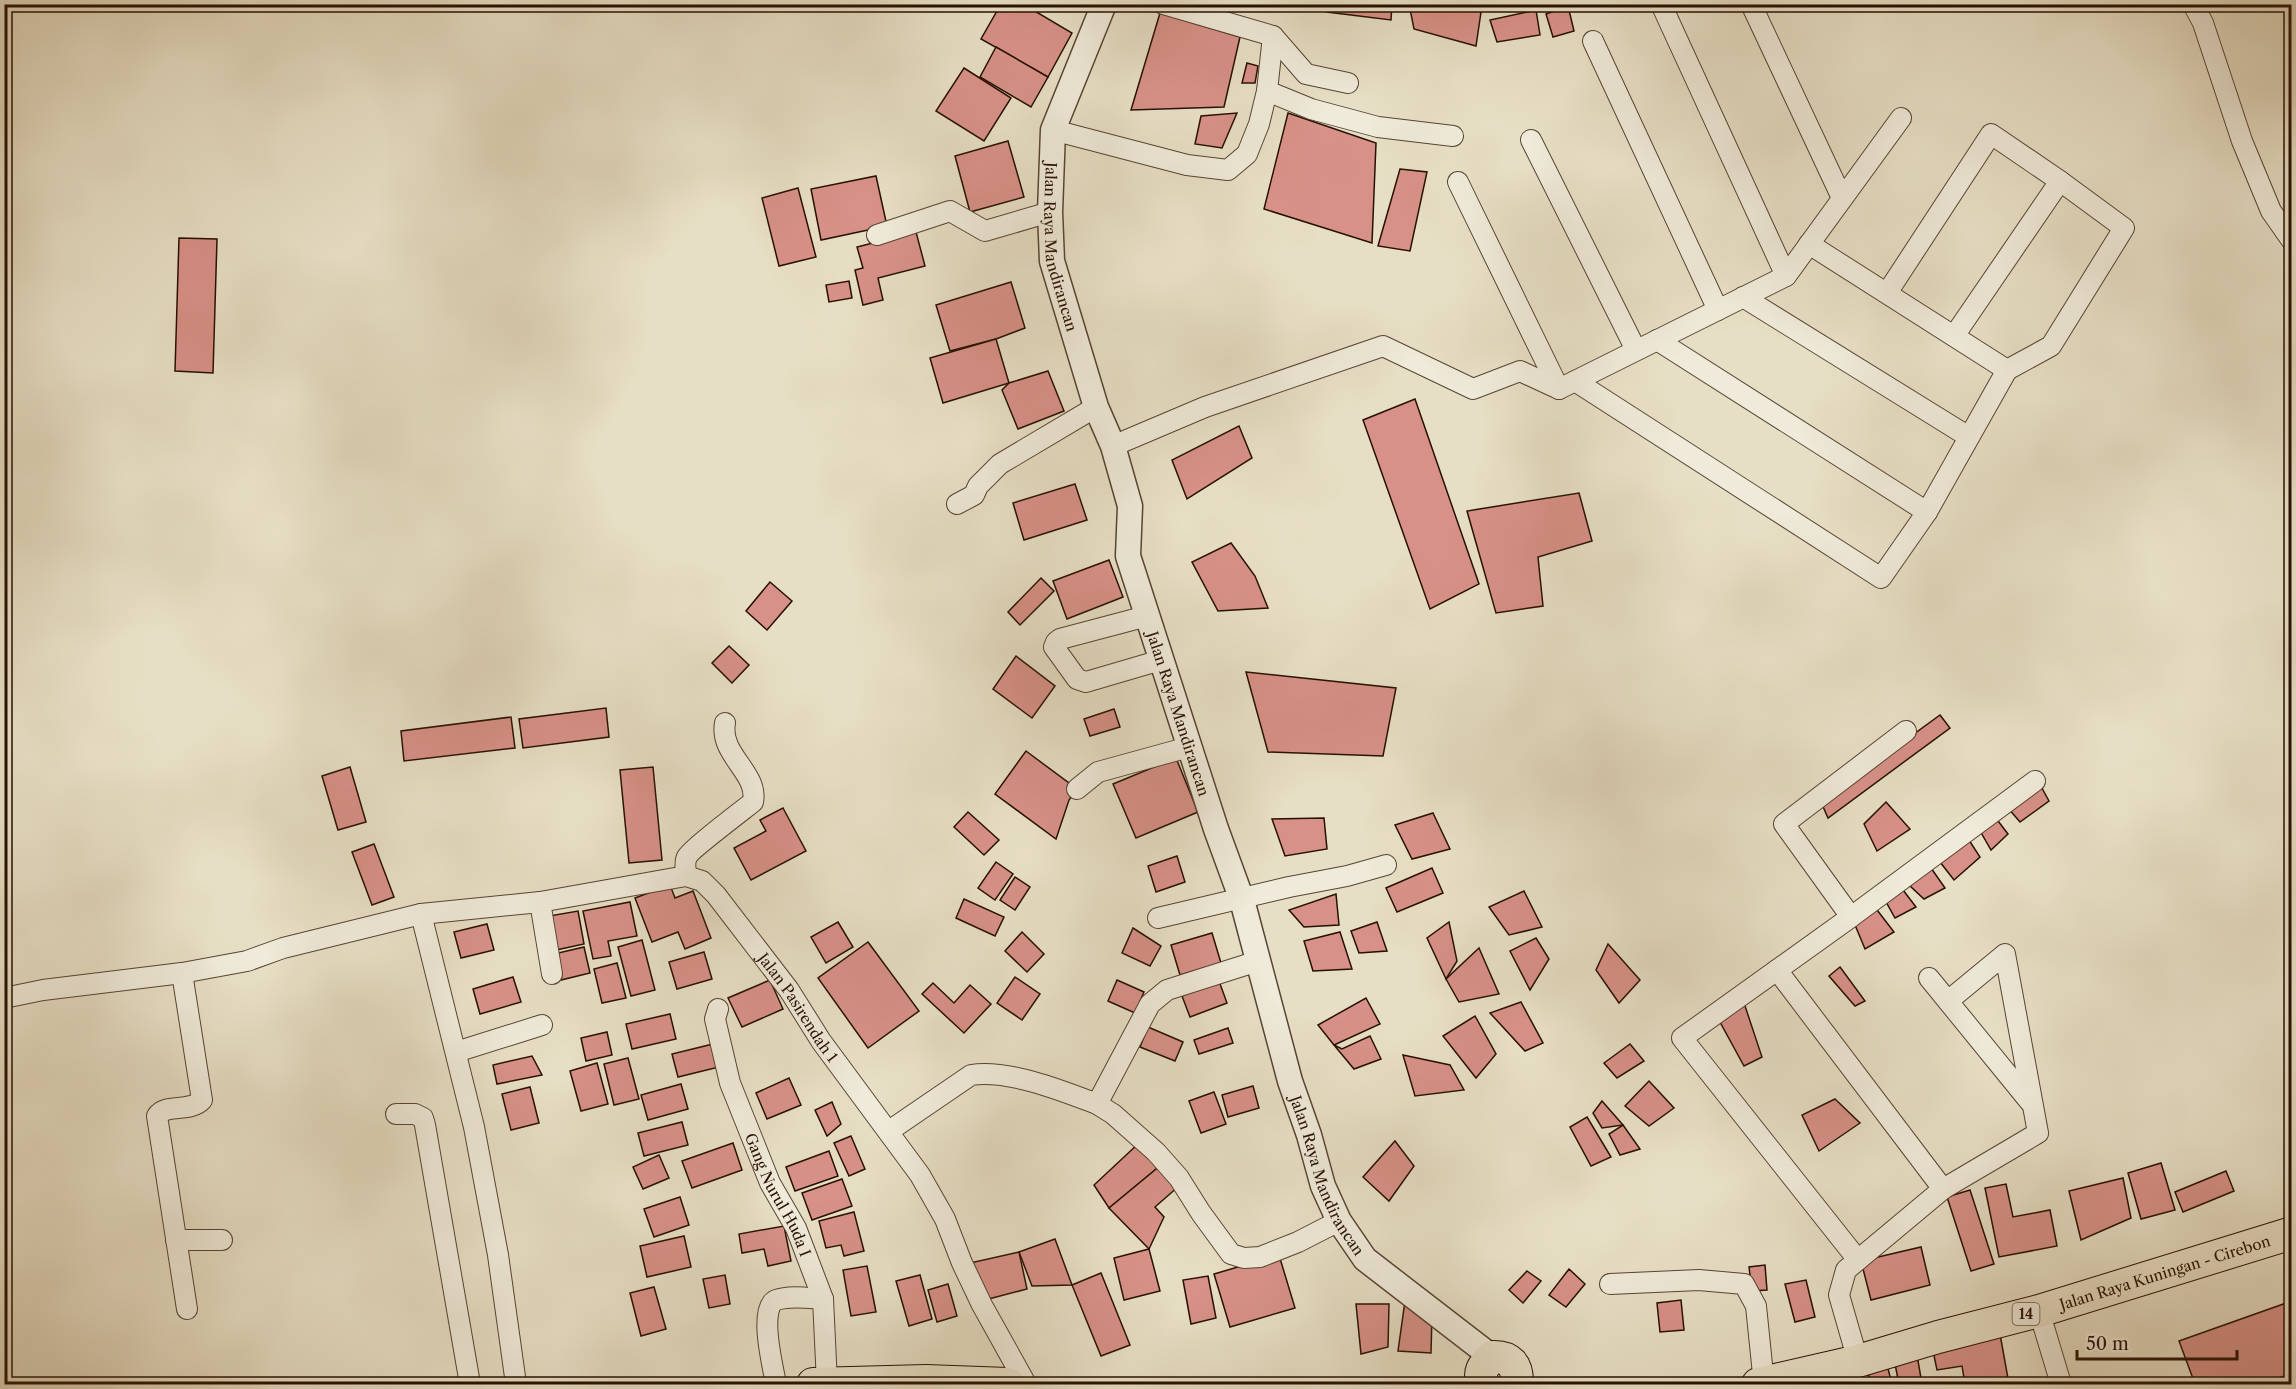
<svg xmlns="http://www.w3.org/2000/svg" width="2296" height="1389" font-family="'Libre Caslon Text',serif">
<rect width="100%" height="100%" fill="#e7dfc5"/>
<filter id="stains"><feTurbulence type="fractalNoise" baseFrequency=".00333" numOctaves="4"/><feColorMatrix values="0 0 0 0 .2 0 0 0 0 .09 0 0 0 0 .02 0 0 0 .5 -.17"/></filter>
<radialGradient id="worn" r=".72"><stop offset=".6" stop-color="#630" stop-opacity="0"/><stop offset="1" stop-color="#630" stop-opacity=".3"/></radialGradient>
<g fill="#d89188" stroke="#271002" stroke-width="1.5">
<path d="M1001,4H1023L1072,33L1048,77L981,39Z"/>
<path d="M1327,4H1392L1391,20L1327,12Z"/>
<path d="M1409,4H1455L1481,12L1476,46L1414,29Z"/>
<path d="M1568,6L1574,31L1553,37L1546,14Z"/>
<path d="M1536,10L1540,35L1497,42L1490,20Z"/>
<path d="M1160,13L1240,37L1224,107L1131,110Z"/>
<path d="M996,47L1048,77L1031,107L980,77Z"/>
<path d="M1247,63L1258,66L1255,83H1242Z"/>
<path d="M964,68L1011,98L984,141L936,111Z"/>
<path d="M1237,113L1222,148L1195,144L1201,116Z"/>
<path d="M1288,113L1376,143L1372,243L1264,209Z"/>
<path d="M1008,141L1024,197L970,212L955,156Z"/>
<path d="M1400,169L1427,172L1410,251L1378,246Z"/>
<path d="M876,176L887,226L821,240L811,189Z"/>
<path d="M798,188L816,257L779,266L762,198Z"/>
<path d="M916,232L925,266L878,278L883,300L863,305L855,270L863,268L857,247Z"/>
<path d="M179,238L217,239L213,373L175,371Z"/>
<path d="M849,281L852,298L829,302L826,285Z"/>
<path d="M1011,282L1025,328L996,339L950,351L936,305Z"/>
<path d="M996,339L1009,383L943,403L930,358Z"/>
<path d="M1048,371L1064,411L1018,429L1002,390L1009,383Z"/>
<path d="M1415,399L1479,584L1430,609L1363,420Z"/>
<path d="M1239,426L1252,458L1187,499L1172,460Z"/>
<path d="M1075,484L1087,520L1024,540L1013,503Z"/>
<path d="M1579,493L1592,541L1538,557L1543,606L1496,613L1467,511Z"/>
<path d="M1231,543L1255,576L1268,608L1218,611L1192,562Z"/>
<path d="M1109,560L1123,597L1067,619L1053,581Z"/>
<path d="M1041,578L1054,591L1020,625L1008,612Z"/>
<path d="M770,582L792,601L767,630L746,611Z"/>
<path d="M729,646L749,665L732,683L712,663Z"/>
<path d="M1016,656L1055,686L1032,718L993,689Z"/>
<path d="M1246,672L1396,688L1383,756L1268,752Z"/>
<path d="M606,708L609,737L523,748L519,719Z"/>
<path d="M1114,709L1120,727L1090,736L1084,719Z"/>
<path d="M1940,715L1950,728L1828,818L1821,802Z"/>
<path d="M511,717L515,748L404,761L401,731Z"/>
<path d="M1026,751L1077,789L1069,800L1056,839L995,794Z"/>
<path d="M1176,758L1198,812L1136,838L1113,784Z"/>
<path d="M350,767L366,822L338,830L322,776Z"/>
<path d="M653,767L662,860L629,863L620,770Z"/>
<path d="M2038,781L2049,801L2020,822L2008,808Z"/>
<path d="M1886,802L1910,829L1877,851L1864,824Z"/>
<path d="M783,808L806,851L751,880L734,848L766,831L760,820Z"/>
<path d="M968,812L999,840L984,855L954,827Z"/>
<path d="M1433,813L1450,849L1412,859L1395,825Z"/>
<path d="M1995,817L2008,834L1991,850L1979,829Z"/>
<path d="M1324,818L1327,849L1285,856L1272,819Z"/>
<path d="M1967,837L1980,857L1954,880L1940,862Z"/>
<path d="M374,844L394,897L372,905L352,852Z"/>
<path d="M1177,856L1185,882L1156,892L1148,866Z"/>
<path d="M996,862L1013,874L995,900L978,888Z"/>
<path d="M1432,868L1443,893L1397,912L1386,888Z"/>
<path d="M1931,868L1945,888L1924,899L1909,885Z"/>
<path d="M1015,877L1030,887L1015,910L1000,900Z"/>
<path d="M670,885L675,898L693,891L711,938L685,949L678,932L652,942L635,898Z"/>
<path d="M1903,890L1916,907L1895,918L1885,900Z"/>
<path d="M1524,891L1542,927L1509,935L1489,907Z"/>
<path d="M1336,894L1339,925L1304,927L1289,910Z"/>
<path d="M964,899L1004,917L995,936L956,918Z"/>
<path d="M630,902L637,936L608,941L611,956L593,959L583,911Z"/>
<path d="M1874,906L1894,932L1865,949L1855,925Z"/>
<path d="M578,911L584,944L556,950L549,916Z"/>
<path d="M838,922L853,947L826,963L811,937Z"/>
<path d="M1377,922L1387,951L1359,953L1351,931Z"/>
<path d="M1449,922L1457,961L1446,979L1427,938Z"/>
<path d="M487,924L494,950L461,958L454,932Z"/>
<path d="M1133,928L1161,946L1150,966L1122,953Z"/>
<path d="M1022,932L1044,954L1027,972L1005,951Z"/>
<path d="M1340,932L1352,969L1313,971L1304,941Z"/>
<path d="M1212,933L1221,963L1180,975L1171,945Z"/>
<path d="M1536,938L1549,959L1530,990L1510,951Z"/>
<path d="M642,940L655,990L631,996L618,947Z"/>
<path d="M868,942L919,1011L868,1048L818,978Z"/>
<path d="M1608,944L1640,980L1619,1003L1596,970Z"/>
<path d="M584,947L590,973L561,980L554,954Z"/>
<path d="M1479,948L1499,994L1459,1002L1446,979Z"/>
<path d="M704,952L712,979L677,989L669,962Z"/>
<path d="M617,963L626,998L602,1003L594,969Z"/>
<path d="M1840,967L1865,1001L1855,1006L1829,976Z"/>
<path d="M513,977L521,1002L480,1014L473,989Z"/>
<path d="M1015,977L1040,994L1022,1020L997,1003Z"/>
<path d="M770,980L783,1009L742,1027L728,998Z"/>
<path d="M1117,980L1144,992L1135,1013L1108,1001Z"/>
<path d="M1219,981L1227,1003L1190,1017L1182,996Z"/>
<path d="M933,983L954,1003L970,985L991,1004L964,1033L922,994Z"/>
<path d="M1742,997L1762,1057L1744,1066L1720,1022Z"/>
<path d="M1366,998L1380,1024L1334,1045L1318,1025Z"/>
<path d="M1521,1002L1543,1043L1525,1051L1490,1013Z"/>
<path d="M670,1014L676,1039L632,1049L626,1024Z"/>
<path d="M1475,1016L1496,1054L1476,1078L1443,1036Z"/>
<path d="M1148,1027L1183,1042L1175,1061L1140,1047Z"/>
<path d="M1228,1028L1233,1043L1199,1054L1194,1040Z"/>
<path d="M607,1032L612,1055L586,1061L581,1038Z"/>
<path d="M1370,1036L1381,1059L1354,1069L1334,1045L1342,1049Z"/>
<path d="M713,1044L719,1067L678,1077L672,1054Z"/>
<path d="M1630,1044L1644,1061L1617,1078L1604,1063Z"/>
<path d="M1403,1055L1450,1065L1464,1090L1415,1096Z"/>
<path d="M532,1056L542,1075L497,1084L493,1065Z"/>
<path d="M628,1058L639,1099L614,1105L604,1064Z"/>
<path d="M597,1063L608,1104L581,1111L570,1071Z"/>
<path d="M789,1078L801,1105L767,1119L756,1093Z"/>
<path d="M1649,1081L1674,1108L1649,1126L1625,1106Z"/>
<path d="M681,1084L688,1109L648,1120L641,1095Z"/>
<path d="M1253,1086L1259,1108L1228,1117L1222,1095Z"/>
<path d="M530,1087L539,1123L511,1130L502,1094Z"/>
<path d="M1214,1092L1226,1124L1201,1133L1189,1101Z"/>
<path d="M1835,1099L1860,1123L1819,1151L1802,1115Z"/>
<path d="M1602,1101L1623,1125L1602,1128L1593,1113Z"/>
<path d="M832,1102L841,1124L827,1136L815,1110Z"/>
<path d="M1587,1117L1611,1157L1591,1166L1570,1127Z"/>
<path d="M682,1122L688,1145L644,1156L638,1133Z"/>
<path d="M1623,1125L1640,1149L1620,1155L1609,1134Z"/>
<path d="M851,1136L865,1169L849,1176L834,1143Z"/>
<path d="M1395,1141L1414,1166L1389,1201L1363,1177Z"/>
<path d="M733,1143L742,1170L692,1188L682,1161Z"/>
<path d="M1139,1143L1161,1165L1109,1208L1094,1185Z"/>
<path d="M829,1151L838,1176L795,1191L786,1167Z"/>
<path d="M659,1155L669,1178L643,1189L633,1167Z"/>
<path d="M2161,1163L2175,1210L2141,1219L2128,1173Z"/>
<path d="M1161,1165L1179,1186L1155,1207L1164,1217L1149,1249L1109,1208Z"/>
<path d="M2226,1171L2234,1191L2183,1212L2175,1192Z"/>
<path d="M2123,1178L2131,1218L2081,1240L2069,1191Z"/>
<path d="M842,1179L852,1206L812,1220L802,1193Z"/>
<path d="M2006,1184L2013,1217L2050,1210L2057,1246L1999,1257L1985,1188Z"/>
<path d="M1970,1190L1994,1264L1971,1271L1947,1197Z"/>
<path d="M680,1197L689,1225L654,1237L644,1209Z"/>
<path d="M854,1212L864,1251L844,1256L841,1245L826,1248L819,1221Z"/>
<path d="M784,1226L791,1261L768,1266L764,1249L742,1253L739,1234Z"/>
<path d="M684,1236L691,1267L647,1277L640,1246Z"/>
<path d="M1055,1239L1072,1285L1032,1286L1019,1252Z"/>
<path d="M1921,1247L1930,1285L1871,1300L1861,1261Z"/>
<path d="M1149,1249L1160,1291L1124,1300L1114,1258Z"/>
<path d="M1019,1252L1027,1289L981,1301L970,1263Z"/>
<path d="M1279,1255L1295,1308L1230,1327L1214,1274Z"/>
<path d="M1765,1265L1767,1290L1752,1291L1749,1267Z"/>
<path d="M867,1266L876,1312L851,1316L843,1270Z"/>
<path d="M1569,1269L1585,1284L1566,1307L1549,1295Z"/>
<path d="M1527,1271L1541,1281L1523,1303L1509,1290Z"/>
<path d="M1101,1273L1130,1345L1101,1356L1072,1285Z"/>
<path d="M725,1275L730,1304L709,1308L703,1279Z"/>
<path d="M920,1275L932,1319L909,1326L896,1281Z"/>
<path d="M1208,1276L1216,1318L1191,1324L1183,1280Z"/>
<path d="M1806,1280L1815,1317L1795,1322L1785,1284Z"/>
<path d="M948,1284L957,1316L937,1322L928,1290Z"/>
<path d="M654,1287L666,1329L641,1336L630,1293Z"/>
<path d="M1681,1300L1684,1330L1660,1332L1657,1303Z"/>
<path d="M1405,1301L1432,1315L1431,1353L1398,1351Z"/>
<path d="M2292,1301V1373L2271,1381L2272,1384H2195L2179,1341Z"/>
<path d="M1356,1304H1389L1388,1347L1361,1354Z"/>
<path d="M2000,1334L2009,1384H1965L1962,1366L1937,1370L1932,1346Z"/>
<path d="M1917,1355L1922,1384H1899L1894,1359Z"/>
<path d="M1886,1361L1892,1384H1871L1866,1365Z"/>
<path d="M1859,1377L1861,1384H1828Z"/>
</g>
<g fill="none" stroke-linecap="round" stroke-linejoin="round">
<defs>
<g id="minor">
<path d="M1163,4L1273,36L1306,74L1348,83"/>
<path d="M1661,4L1786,276"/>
<path d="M1751,4L1842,198"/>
<path d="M2193,4L2203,23L2242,141L2271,211L2292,241"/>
<path d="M1273,36L1267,91L1311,109L1378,127L1453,136"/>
<path d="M1593,41L1718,310"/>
<path d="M1053,130L1187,165L1228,170L1247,154L1259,124L1267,91"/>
<path d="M1531,140L1636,350"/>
<path d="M1458,182L1559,389"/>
<path d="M877,235L950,211L985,231L1050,212"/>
<path d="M1887,293L1991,134L2060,181L2124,228L2051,346L2007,370"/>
<path d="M1743,297L1969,437"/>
<path d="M1954,336L2060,181"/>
<path d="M1657,340L1927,512"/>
<path d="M1575,381L1881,578L1927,512L2007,370L1809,244"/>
<path d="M1113,446L1205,407L1383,346L1473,389L1520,371L1559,389L1786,276L1901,118"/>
<path d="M957,504L974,495L978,486L1000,464L1096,407"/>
<path d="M1147,616L1060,639L1056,642L1054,647L1077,679L1086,682L1161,660"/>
<path d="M1906,731L1784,824L1851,917L1777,970L1943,1189"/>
<path d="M1077,789L1098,772L1189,747"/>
<path d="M686,876C686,871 684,862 687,857C690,850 743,810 753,802C759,773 719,755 725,723"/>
<path d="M540,902L552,974"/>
<path d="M421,914L474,1127L498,1255L516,1384"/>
<path d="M1851,917L2035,781"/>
<path d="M1158,918L1289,887L1347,876L1386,865"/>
<path d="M1777,970L1682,1038L1858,1260"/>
<path d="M182,973L202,1100C190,1113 165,1103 157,1116L187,1309"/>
<path d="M1929,978L2030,1102"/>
<path id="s1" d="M4,998L43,990L182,973L247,961L283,948L421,914L540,902L686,876L702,881L716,895L789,990L821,1041L920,1175L945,1219L962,1263L982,1305L1026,1384"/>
<path id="s2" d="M718,1009L715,1019L730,1083L770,1183L796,1228L823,1299L827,1383"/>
<path d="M456,1052L542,1025"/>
<path d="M1097,1104L1113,1114L1156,1152L1179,1178L1201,1213L1231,1254L1244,1258L1260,1257L1298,1242L1339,1221"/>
<path d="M396,1114H415L423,1118L425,1125L470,1384"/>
<path d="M889,1131L971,1075C1008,1069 1063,1091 1097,1104L1150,1004L1167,990L1258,961"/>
<path d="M176,1240H222"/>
<path d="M1610,1284L1699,1280L1744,1284L1756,1306L1764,1384"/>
<path d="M2039,1311L2061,1384"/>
<path d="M1858,1361L1839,1295L1846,1270L1943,1189L2038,1133L2005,954L1948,1001"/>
<path d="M776,1384C773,1367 758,1308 776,1300C790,1295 808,1298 823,1299"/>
</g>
<g id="tertiary">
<path id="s3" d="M1104,4L1053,130L1050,212L1052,261L1096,407L1113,446L1130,506L1128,556L1216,829L1242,900L1290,1081L1309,1135L1323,1186L1339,1221L1365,1259L1492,1357"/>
</g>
<g id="trunk">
<path d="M813,1384L926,1381L1008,1384"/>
<path d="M1483,1384C1478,1372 1483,1366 1492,1357C1510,1356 1517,1365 1517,1382"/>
<path id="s4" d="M1758,1384L1858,1361L1938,1337L2039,1311L2292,1233"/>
</g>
</defs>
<use href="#minor" stroke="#574433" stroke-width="22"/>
<use href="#tertiary" stroke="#574433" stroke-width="27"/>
<use href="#trunk" stroke="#271002" stroke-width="34"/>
<use href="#minor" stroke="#efead9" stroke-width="20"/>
<use href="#tertiary" stroke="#efead9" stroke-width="24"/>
<use href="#trunk" stroke="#e7dfc5" stroke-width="32"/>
</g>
<g text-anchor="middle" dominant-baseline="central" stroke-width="6" stroke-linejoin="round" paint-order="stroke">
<rect fill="#efead9" stroke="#635142" stroke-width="1.5" x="2012.5" y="1303" width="27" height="22" rx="4.5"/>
<g font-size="14" font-weight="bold" fill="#271002">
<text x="2026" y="1314">14</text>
</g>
<g font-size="15" fill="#271002" stroke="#efead9">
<text stroke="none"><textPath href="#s3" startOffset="254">Jalan Raya Mandirancan</textPath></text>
<text stroke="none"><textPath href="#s3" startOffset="740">Jalan Raya Mandirancan</textPath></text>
<text stroke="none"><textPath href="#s1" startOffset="870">Jalan Pasirendah 1</textPath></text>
<text stroke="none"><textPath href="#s3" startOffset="1226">Jalan Raya Mandirancan</textPath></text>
<text stroke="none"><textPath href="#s2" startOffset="198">Gang Nurul Huda I</textPath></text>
<text stroke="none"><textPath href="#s4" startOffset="422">Jalan Raya Kuningan - Cirebon</textPath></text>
</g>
</g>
<rect width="2296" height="1389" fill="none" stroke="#e7dfc5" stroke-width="24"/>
<rect x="6" y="6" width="2284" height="1377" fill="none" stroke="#271002" stroke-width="3"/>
<rect x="12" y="12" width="2272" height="1365" fill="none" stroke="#271002" stroke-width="1.5"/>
<path d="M2077 1350v9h160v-9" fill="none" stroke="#271002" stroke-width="3"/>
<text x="2086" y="1350" font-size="18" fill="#271002" stroke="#efead9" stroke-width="4.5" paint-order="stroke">50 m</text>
<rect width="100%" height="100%" filter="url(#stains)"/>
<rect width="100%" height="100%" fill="url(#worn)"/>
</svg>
